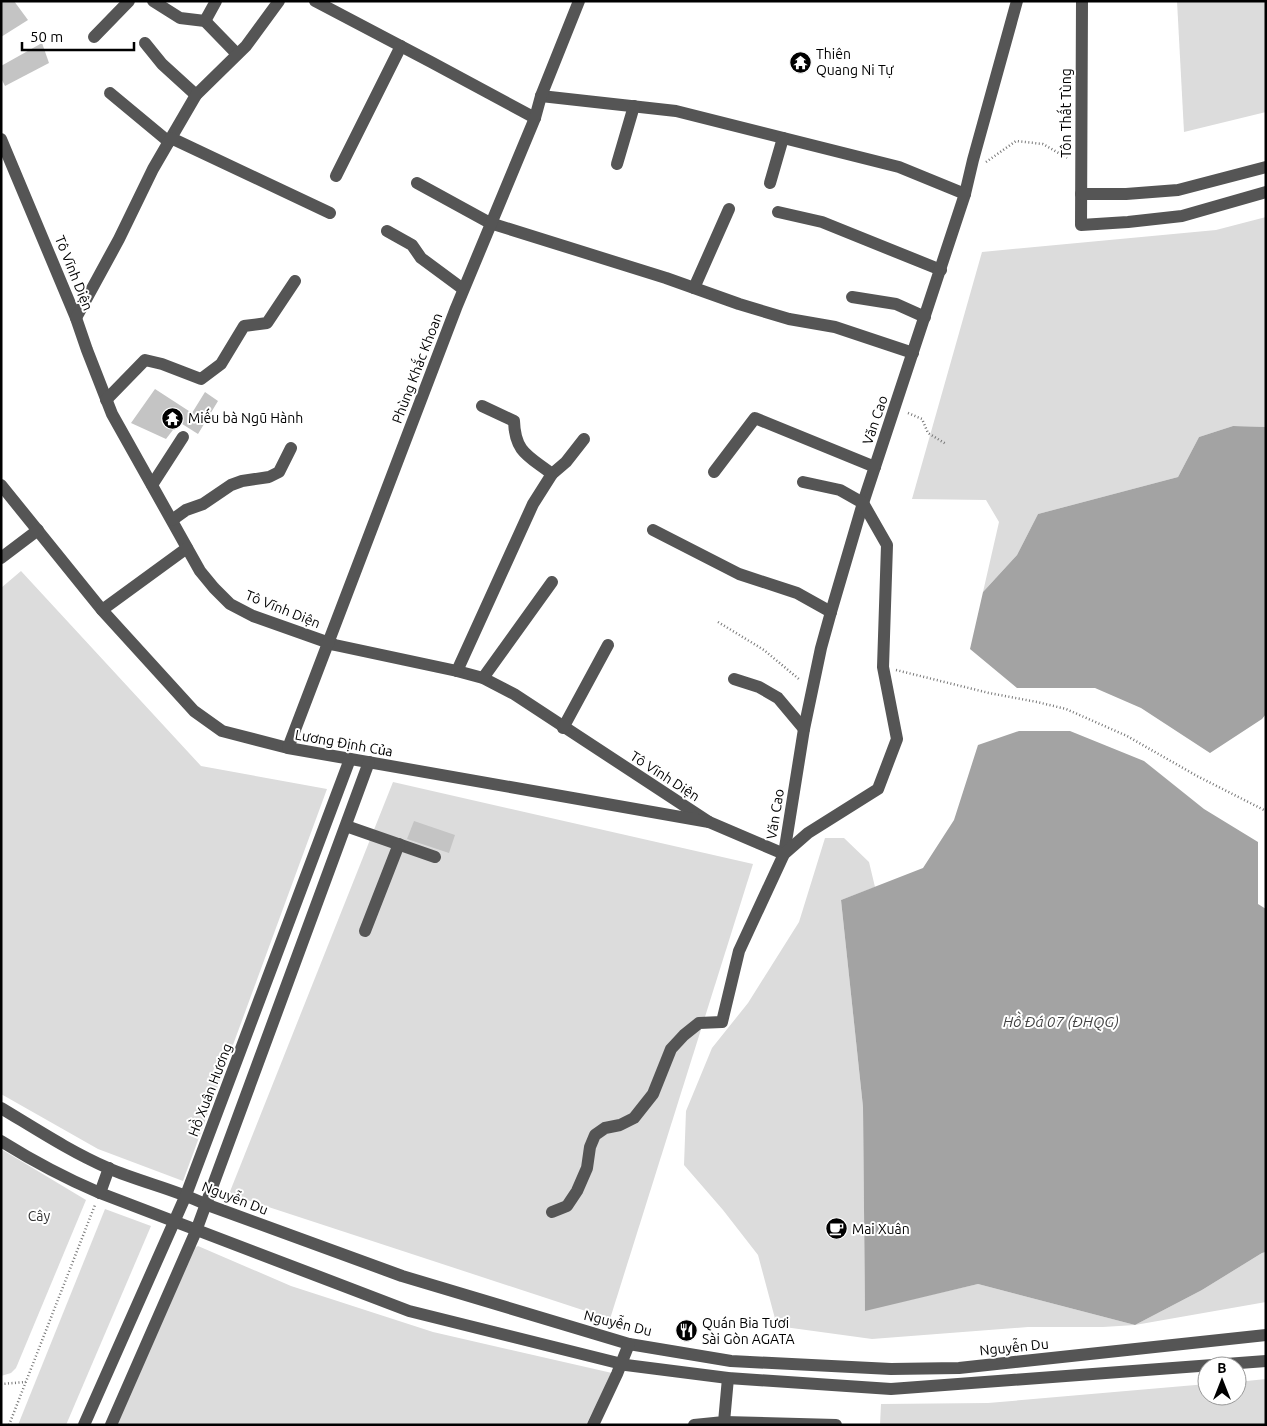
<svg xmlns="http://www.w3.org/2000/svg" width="1267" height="1426" font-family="Ubuntu,sans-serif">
<rect width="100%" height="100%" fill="#fff"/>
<g fill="#dcdcdc">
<path d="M1177,1H1266V112L1184,132Z"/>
<path d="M1266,217V427L1233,426L1199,437L1178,477L1038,514L1017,555L983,592L999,522L986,500L912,499L982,252L1216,230Z"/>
<path d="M21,571L201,766L327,789L183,1181L98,1149L1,1094V588Z"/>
<path d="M393,782L753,864L610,1319L229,1194Z"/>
<path d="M825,838H844L869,862L875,887L841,900L863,1107L865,1310L978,1284L1135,1325L1202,1290L1262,1253L1266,1252V1302L1135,1325L1103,1327H1028L872,1339L777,1326L758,1255L723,1210L684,1165L686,1111L712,1048L748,1003L799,922Z"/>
<path d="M1,1149L86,1200L16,1368L11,1373L1,1376Z"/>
<path d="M105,1209L151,1226L66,1425H18Z"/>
<path d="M198,1246L291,1286L433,1332L612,1373L586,1425H112L185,1253Z"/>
<path d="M1266,1379V1425H880L881,1404L988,1403L1207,1384V1396H1237V1382Z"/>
</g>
<g fill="#a3a3a3">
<path d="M1233,426L1266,427V714L1262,719L1210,753L1141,708L1095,688H1017L970,649L983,592L1017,555L1038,514L1178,477L1199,437Z"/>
<path d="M1019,731H1070L1144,761L1204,809L1258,842V904L1266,909V1252L1262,1253L1202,1290L1135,1325L978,1284L865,1311L863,1107L841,900L923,868L954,820L978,745Z"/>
</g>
<g fill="#c4c4c4">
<path d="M1,1H14L28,20L1,37Z"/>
<path d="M42,43L49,63L5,86L1,78V66Z"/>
<path d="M155,389L192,413L205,392L218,401L198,434L179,422L166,439L131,423Z"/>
<path d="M414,821L455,835L449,853L407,839Z"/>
</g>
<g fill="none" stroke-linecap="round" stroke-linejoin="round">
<g stroke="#777" stroke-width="2.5" stroke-dasharray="1 2.5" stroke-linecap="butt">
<path d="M986,162L1016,141L1043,144L1067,158"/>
<path d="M908,413L922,419L928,433L946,444"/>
<path d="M718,622L764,650L800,680"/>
<path d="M896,670L989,693L1037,702L1066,709L1127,736L1197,776L1266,811"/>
<path d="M1,1384L26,1382"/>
<path d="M9,1425L95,1205"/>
</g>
<g stroke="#555" stroke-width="12">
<path d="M153,1L180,18L205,21L237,54"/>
<path d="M315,1L431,62L535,118"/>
<path d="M1082,1L1081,225L1128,222L1182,216L1266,192"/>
<path d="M205,21L216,1"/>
<path d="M94,37L129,1"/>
<path d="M145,43L162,64L196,95"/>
<path d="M110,93L169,142"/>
<path d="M541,96L676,111L899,167L965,194"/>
<path d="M171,138L196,95L246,46L279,1"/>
<path d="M1,139L76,318L87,350L112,414L200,571L214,588L230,604L253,616L335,645L457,671L483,678L514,694L709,822"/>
<path d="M617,164L634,106"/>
<path d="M336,176L401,46"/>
<path d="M417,183L490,223L666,278L739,304L789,319L835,327L913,353"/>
<path d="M770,183L783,138"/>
<path d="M1081,194H1126L1178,190L1266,167"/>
<path d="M778,212L822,222L941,270"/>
<path d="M387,231L412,245L421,258L463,289"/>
<path d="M694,288L729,209"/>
<path d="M852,297L896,304L925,317"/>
<path d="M76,318L119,239L153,169L171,138L330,213"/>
<path d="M106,400L145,360L162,364L201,379L221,364L244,326L267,323L295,281"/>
<path d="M714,472L755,418L875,467"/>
<path d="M552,474L566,462L584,439"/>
<path d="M1,485L102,610L194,711L222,731L288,748L709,822L784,854"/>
<path d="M152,485L183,437"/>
<path d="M172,520L186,510L203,504L231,485L242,481L269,477L279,472L291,448"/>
<path d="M653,530L739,574L797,593L831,612"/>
<path d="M1,558L38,530"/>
<path d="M102,610L187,548"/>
<path d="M457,671L533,504L552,474C529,456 515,453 514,421L482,406"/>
<path d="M483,678L552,582"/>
<path d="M734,679L759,687L778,698L804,729"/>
<path d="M563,728L608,645"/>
<path d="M288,748L456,308L535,118L541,96L579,1"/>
<path d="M346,826L435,857"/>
<path d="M784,854L804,729L821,648L831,612L863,503L965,194L973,160L1017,1"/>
<path d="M365,931L399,844"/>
<path d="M1,1108C36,1129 71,1152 108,1168C140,1182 174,1189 205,1204L402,1276L629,1344L731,1361L891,1369L959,1368L1266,1335"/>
<path d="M1,1141C33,1161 65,1178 100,1193L409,1311L626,1365L728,1378L891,1389L1266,1361"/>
<path d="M100,1193L109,1168"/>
<path d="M552,1212L567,1206L577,1191L587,1168L590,1147L595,1135L605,1128L620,1125L634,1118L653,1094L671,1049L684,1035L699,1023L722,1022L739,951L784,854L808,833L878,789L897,739L883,667L887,545L863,503L840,490L803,482"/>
<path d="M724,1422L836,1425"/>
<path d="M84,1425L186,1195L350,759"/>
<path d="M111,1425L196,1231L369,762"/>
<path d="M593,1425L617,1374L629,1344"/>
<path d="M694,1425L724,1422L728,1378"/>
</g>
</g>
<defs>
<symbol id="temple-disc" viewBox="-11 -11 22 22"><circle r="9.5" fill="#000" stroke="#fff"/><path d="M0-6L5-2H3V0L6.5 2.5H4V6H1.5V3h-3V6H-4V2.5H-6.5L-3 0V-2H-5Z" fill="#fff"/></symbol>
<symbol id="cafe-disc" viewBox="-11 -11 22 22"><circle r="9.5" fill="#000" stroke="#fff"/><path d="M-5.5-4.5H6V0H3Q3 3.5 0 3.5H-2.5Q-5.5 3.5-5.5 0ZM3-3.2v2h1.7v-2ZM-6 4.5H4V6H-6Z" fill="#fff"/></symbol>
<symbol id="restaurant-disc" viewBox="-11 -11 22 22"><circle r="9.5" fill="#000" stroke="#fff"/><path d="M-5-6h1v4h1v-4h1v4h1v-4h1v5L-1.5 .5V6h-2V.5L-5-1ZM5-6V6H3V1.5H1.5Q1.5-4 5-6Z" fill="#fff"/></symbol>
</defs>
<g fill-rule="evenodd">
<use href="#temple-disc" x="788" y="50" width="25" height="25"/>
<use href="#temple-disc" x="160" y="406" width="25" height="25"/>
<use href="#cafe-disc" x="824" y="1216" width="25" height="25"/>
<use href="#restaurant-disc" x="674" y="1318" width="25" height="25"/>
</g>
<g text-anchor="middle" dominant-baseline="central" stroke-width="4" stroke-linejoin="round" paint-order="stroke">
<g font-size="14" fill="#000" stroke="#fff" text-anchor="start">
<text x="816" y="54">Thiên<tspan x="816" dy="16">Quang Ni Tự</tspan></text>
<text x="188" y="418">Miếu bà Ngũ Hành</text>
<text x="852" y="1229">Mai Xuân</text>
<text x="702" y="1323">Quán Bia Tươi<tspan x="702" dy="16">Sài Gòn AGATA</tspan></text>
</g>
<g font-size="14" fill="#000" stroke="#fff">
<text transform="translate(1066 113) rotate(-90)">Tôn Thất Tùng</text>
<text transform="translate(74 273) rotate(68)">Tô Vĩnh Diện</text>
<text transform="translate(417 368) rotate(-69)">Phùng Khắc Khoan</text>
<text transform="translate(875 420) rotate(-71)">Văn Cao</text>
<text transform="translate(283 609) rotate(22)">Tô Vĩnh Diện</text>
<text transform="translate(344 743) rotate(10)">Lương Định Của</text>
<text transform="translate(665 776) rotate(33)">Tô Vĩnh Diện</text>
<text transform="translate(775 814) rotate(-81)">Văn Cao</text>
<text transform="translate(210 1090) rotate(-69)">Hồ Xuân Hương</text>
<text transform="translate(235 1198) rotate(21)">Nguyễn Du</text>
<text transform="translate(618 1323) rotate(14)">Nguyễn Du</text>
<text transform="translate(1014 1347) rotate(-6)">Nguyễn Du</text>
</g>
<g font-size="14" fill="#333" stroke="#fff">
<text x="39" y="1216">Cây</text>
</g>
<g font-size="15" font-style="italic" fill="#444" stroke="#fff">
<text x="1061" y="1021">Hồ Đá 07 (ĐHQG)</text>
</g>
</g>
<rect width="1267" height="1426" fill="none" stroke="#000000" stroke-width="5"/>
<g transform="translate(1222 1381)"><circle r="24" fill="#ffffff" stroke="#999999"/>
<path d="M0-4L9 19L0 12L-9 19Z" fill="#000000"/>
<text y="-8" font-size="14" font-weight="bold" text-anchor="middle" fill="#000000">B</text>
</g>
<path d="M22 42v8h112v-8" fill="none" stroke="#000000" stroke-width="2.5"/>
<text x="30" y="42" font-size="15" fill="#000000" stroke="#ffffff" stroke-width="4" paint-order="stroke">50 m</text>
</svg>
